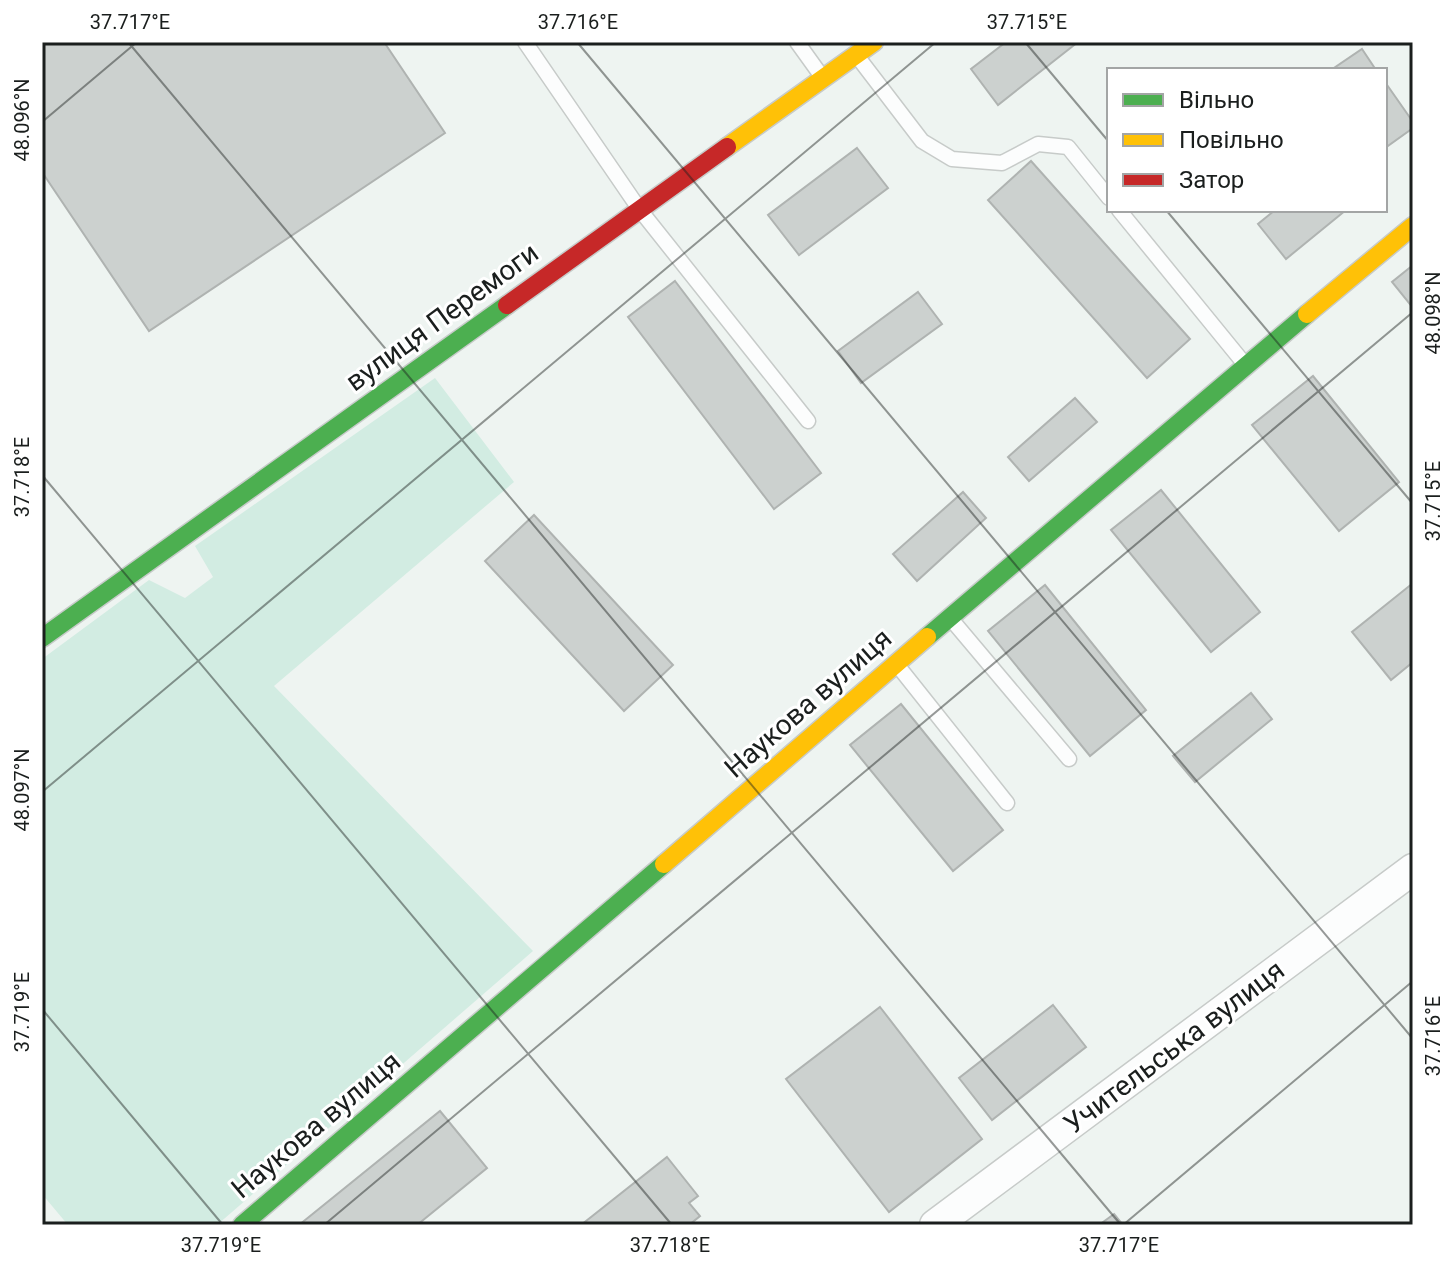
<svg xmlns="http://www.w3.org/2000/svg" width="1455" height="1267" font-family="Roboto,sans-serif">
<rect width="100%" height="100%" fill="#eef4f1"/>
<path fill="#d2ece2" d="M435,378L514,482L274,686L533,951L217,1225H68L42,1194V659L149,580L185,598L213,577L195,546Z"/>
<g fill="#ccd1cf" stroke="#afb3b1" stroke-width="2">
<path d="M42,42H384L445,133L149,331L42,172Z"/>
<path d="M1006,42H1078L998,105L971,69Z"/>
<path d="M1362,49L1376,70H1331Z"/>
<path d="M1385,82L1413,122V128L1385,148Z"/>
<path d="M857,148L888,188L799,255L768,215Z"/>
<path d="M1031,161L1190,339L1147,378L988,200Z"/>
<path d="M1275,210H1346L1286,259L1258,224Z"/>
<path d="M1413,265V308L1392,282Z"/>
<path d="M675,281L821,473L774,509L628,317Z"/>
<path d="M918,292L942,324L861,383L838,351Z"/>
<path d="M1313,376L1399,482L1339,531L1252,425Z"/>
<path d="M1075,398L1097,422L1029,481L1008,457Z"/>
<path d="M1161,490L1260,612L1211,652L1111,530Z"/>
<path d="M963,492L986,518L917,581L893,554Z"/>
<path d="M534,515L673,665L624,711L485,561Z"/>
<path d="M1413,583V662L1391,680L1352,632Z"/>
<path d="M1045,585L1146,710L1090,756L988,631Z"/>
<path d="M1251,693L1272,719L1195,782L1173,756Z"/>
<path d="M901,704L1003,830L953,871L850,745Z"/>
<path d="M1053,1005L1086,1047L992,1120L959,1078Z"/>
<path d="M880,1007L982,1139L889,1212L786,1079Z"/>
<path d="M440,1111L487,1168L417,1225H299Z"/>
<path d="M667,1157L698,1196L689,1203L700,1216L689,1225H581Z"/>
<path d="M1114,1214L1123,1225H1099Z"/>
</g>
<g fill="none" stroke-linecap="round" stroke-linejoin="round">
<defs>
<g id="lane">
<path d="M525,42L640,210L808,421"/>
<path d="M797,42L820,74"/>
<path d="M857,56L922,141L952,159L1002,163L1038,144L1068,147L1109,198"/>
<path d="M1119,210L1243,362"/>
<path d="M951,619L1069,759"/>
<path d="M898,666L1007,803"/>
</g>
<path id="street" d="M935,1225L1413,869"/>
<g id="fast">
<path d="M927,637L1307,314"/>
<path d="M42,638L507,305"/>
<path d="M242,1225L664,864"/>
</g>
<g id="slow">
<path d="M727,147L874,42"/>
<path d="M1307,314L1413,226"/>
<path d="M664,864L927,637"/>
</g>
<path id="jam" d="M507,305L727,147"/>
</defs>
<use href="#lane" stroke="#c7cbc9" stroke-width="17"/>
<use href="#street" stroke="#c7cbc9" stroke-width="33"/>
<use href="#fast" stroke="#c7cbc9" stroke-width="21"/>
<use href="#slow" stroke="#c7cbc9" stroke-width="21"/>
<use href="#jam" stroke="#c7cbc9" stroke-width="21"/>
<use href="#lane" stroke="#fcfdfd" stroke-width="14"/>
<use href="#street" stroke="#fcfdfd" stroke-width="30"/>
<use href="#fast" stroke="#4caf50" stroke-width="18"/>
<use href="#slow" stroke="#ffc107" stroke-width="18"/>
<use href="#jam" stroke="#c62828" stroke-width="18"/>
</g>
<path fill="none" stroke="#1a1e1d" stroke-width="2" stroke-opacity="0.45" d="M128,42L1121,1225M577,42L1413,1039M1025,42L1109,142M42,122L137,42M1166,210L1413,504M42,475L672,1225M42,792L936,42M42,1009L223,1225M324,1225L1413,312M1123,1225L1413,981"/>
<g text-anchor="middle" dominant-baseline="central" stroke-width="6" stroke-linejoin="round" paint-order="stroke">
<g font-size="28" fill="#1a1e1d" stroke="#fff">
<text transform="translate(442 317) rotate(-36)">вулиця Перемоги</text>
<text transform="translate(808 703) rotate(-41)">Наукова вулиця</text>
<text transform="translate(1174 1047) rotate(-37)">Учительська вулиця</text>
<text transform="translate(316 1125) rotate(-40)">Наукова вулиця</text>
</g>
</g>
<rect width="1455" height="1267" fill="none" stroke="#ffffff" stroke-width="88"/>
<rect x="1107" y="68" width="280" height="144" fill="#ffffff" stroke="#a3a5a5" stroke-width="2"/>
<rect x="1123" y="94" width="40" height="12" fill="#4caf50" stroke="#a3a5a5" stroke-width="2"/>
<text x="1179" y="108" font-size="24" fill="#1a1e1d">Вільно</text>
<rect x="1123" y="134" width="40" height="12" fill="#ffc107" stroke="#a3a5a5" stroke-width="2"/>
<text x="1179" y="148" font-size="24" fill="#1a1e1d">Повільно</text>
<rect x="1123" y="174" width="40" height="12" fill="#c62828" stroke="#a3a5a5" stroke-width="2"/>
<text x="1179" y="188" font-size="24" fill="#1a1e1d">Затор</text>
<rect x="44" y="44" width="1367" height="1179" fill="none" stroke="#1a1e1d" stroke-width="3"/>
<g font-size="20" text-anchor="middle" fill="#1a1e1d">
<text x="130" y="29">37.717°E</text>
<text x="578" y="29">37.716°E</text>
<text x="1027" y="29">37.715°E</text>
<text transform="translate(22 120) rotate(-90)" y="7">48.096°N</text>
<text transform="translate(1433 313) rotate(-90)" y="7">48.098°N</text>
<text transform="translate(22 477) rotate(-90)" y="7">37.718°E</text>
<text transform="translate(1433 501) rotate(-90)" y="7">37.715°E</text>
<text transform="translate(22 790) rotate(-90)" y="7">48.097°N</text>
<text transform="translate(22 1012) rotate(-90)" y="7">37.719°E</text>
<text transform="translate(1433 1036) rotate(-90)" y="7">37.716°E</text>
<text x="221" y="1252">37.719°E</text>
<text x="670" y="1252">37.718°E</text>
<text x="1119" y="1252">37.717°E</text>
</g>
</svg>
